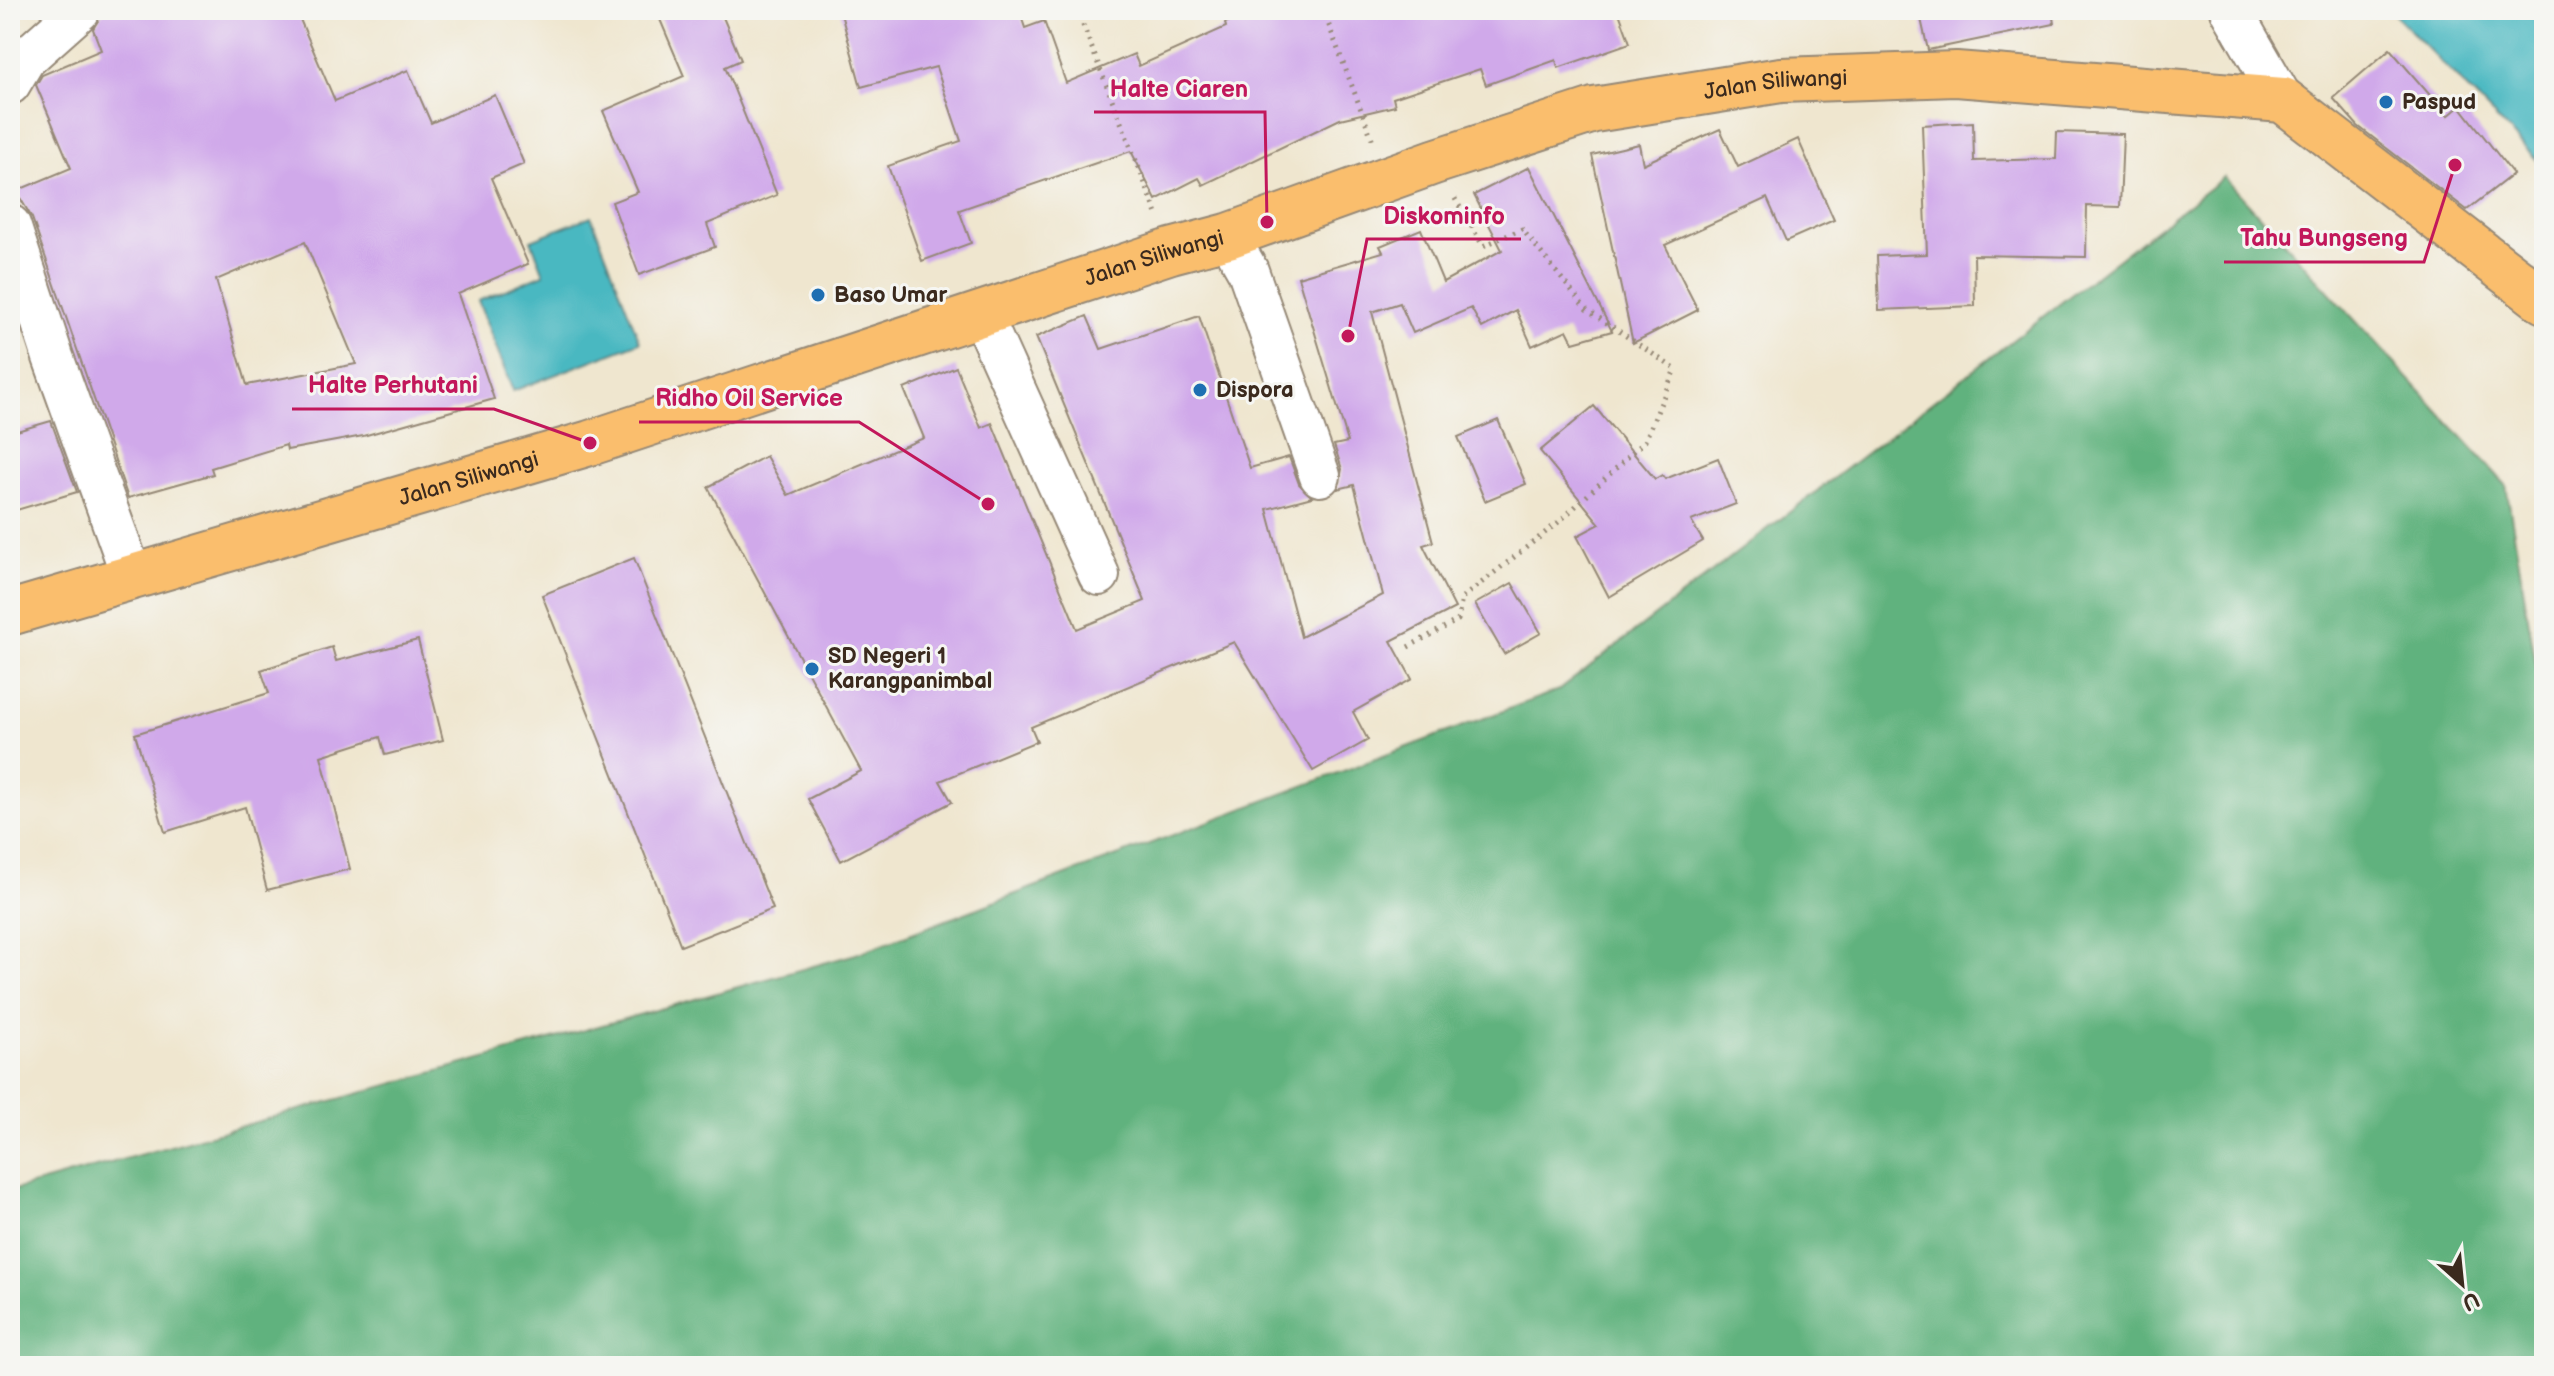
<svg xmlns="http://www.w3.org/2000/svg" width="2554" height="1376" font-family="'Balsamiq Sans',sans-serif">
<rect width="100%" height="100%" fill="#f6f6f2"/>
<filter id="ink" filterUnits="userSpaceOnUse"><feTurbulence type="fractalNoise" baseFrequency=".0125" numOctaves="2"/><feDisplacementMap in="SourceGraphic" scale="16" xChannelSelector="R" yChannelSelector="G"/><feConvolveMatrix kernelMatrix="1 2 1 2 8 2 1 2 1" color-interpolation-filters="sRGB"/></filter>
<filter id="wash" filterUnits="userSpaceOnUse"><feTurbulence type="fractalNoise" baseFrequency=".006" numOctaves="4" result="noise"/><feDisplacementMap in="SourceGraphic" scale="32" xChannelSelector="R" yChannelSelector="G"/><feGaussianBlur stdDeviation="1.8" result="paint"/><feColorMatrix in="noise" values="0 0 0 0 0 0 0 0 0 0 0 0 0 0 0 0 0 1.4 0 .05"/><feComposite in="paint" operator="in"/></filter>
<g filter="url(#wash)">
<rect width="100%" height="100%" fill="#efe6cf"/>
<path fill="#61b27e" stroke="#4e6e4e" stroke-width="2" d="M2224,177L2506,485L2544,713V1366H10V1191L856,954L1559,690Z"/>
<g fill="#49b8c1" stroke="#427170" stroke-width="2">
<path d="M2390,10H2544V167Z"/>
<path d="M591,216L640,342L513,391L478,301L544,274L531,240Z"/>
</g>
<g id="blocks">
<g fill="#d0a9ea" fill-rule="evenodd">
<path d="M110,10H296L335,101L408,70L431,123L495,95L524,164L491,178L528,264L458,294L494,399L363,436L287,450L286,445L211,468L213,474L128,498L32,218L16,191L71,168L36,85L42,75L101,50L93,29L102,13ZM305,242L356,364L247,385L216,280Z"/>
<path d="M656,10H720L741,60L725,67L777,195L707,224L715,247L639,275L612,202L638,192L603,111L684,76Z"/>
<path d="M840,10H1019L1025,28L1044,21L1066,83L1134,54L1139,66L1226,27L1225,23L1254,10H1618L1630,43L1558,68L1556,60L1486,85L1480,69L1393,98L1395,106L1340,119L1203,185L1199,178L1156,200L1131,151L959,210L971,243L922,261L888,166L961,141L936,67L861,87Z"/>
<path d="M1919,10H2052L2054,24L1928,50Z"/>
<path d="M2390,49L2448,116L2460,106L2513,174L2467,210L2358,126L2333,98Z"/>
<path d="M1973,122L1974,161L2056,159L2057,132L2123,134L2120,207L2087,206L2086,257L1974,255L1975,306L1879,310L1877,256L1927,254L1922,125Z"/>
<path d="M1720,129L1738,167L1798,139L1834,220L1786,241L1767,198L1665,245L1698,310L1633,343L1592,155L1639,144L1643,164Z"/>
<path d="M1529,167L1612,331L1573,342L1567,330L1532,346L1516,310L1482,328L1471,308L1413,333L1400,303L1372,312L1433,542L1423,545L1455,608L1391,641L1412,679L1353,712L1368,740L1313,771L1234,642L1031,727L1037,741L940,781L952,802L841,861L808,799L861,771L708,487L766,456L788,495L924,438L904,389L956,367L981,428L992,423L1077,629L1145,601L1036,337L1087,316L1101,349L1199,316L1250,468L1289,457L1299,484L1312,497L1267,509L1301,637L1383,595L1354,485L1338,489L1342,469L1334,445L1348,442L1298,277L1383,252L1380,246L1421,229L1443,282L1502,250L1474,195Z"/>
<path d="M1594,406L1655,479L1662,475L1665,479L1718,458L1736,504L1691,521L1703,541L1609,597L1577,536L1600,524L1540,451Z"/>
<path d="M1498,420L1526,484L1485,501L1458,437Z"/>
<path d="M51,421L77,492L10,512V433Z"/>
<path d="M634,558L773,909L681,946L542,595Z"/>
<path d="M1512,583L1541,633L1504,654L1475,604Z"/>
<path d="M418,640L443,740L385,755L380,737L321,756L350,869L267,890L245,807L165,832L135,734L269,693L261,670L332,647L336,661Z"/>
</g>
</g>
</g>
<g filter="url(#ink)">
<use href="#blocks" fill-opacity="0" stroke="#958876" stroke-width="2"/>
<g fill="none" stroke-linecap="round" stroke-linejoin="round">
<defs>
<g id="minor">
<path d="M2231,10L2283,100"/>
<path d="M10,84L25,59L80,10"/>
<path d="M10,225L53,357L131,574"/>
<path d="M1228,236L1248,271L1320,476"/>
<path d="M982,316L1099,575"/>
</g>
<g id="highway">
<path id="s1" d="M10,613L590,443L1171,251L1228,236L1434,162L1594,110L1781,80L1956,74L2283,100L2544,301"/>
</g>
</defs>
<use href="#minor" stroke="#958876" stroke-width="44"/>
<use href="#highway" stroke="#958876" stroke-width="48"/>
<g stroke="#958876" stroke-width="5" stroke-dasharray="2 6" stroke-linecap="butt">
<path d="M1077,10L1157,214"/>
<path d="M1323,10L1373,141"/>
<path d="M1408,647L1458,620L1462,598L1560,521L1645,441L1675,369L1586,309L1522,229L1483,246L1454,197"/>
</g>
<use href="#minor" stroke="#fff" stroke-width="40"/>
<use href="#highway" stroke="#fabe6d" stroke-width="44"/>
</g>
</g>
<g fill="#1f6fb2" stroke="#f6f6f2" stroke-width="3">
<circle cx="2386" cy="102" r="8"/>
<circle cx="818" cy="295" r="8"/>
<circle cx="1200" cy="390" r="8"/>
<circle cx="812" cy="669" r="8"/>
</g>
<g text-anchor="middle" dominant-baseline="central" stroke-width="6" stroke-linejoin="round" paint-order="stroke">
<g font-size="22" fill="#3b2a1e" stroke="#f6f6f2">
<text stroke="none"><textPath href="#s1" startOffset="1846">Jalan Siliwangi</textPath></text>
<text stroke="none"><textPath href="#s1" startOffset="1198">Jalan Siliwangi</textPath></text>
<text stroke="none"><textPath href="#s1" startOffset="478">Jalan Siliwangi</textPath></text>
</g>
<g font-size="22" font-weight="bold" fill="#3b2a1e" stroke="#f6f6f2" text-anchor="start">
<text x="2402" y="102">Paspud</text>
<text x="834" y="295">Baso Umar</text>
<text x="1216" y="390">Dispora</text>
<text x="828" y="656">SD Negeri 1<tspan x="828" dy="25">Karangpanimbal</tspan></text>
</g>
</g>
<path fill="none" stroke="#c2185b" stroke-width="3" d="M1267 222L1265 112H1094M1348 336L1367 239H1521M2455 165L2424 262H2224M590 443L494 409H292M988 504L859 422H639"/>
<g fill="#c2185b" stroke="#f6f6f2" stroke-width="3">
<circle cx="1267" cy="222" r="8"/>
<circle cx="1348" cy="336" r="8"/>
<circle cx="2455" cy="165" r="8"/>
<circle cx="590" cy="443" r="8"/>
<circle cx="988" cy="504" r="8"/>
</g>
<g font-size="24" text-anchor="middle" font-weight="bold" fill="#c2185b" stroke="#f6f6f2" stroke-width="6" stroke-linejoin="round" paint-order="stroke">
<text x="1179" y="97">Halte Ciaren</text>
<text x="1444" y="224">Diskominfo</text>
<text x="2324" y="246">Tahu Bungseng</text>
<text x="393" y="393">Halte Perhutani</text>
<text x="749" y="406">Ridho Oil Service</text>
</g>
<rect width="2554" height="1376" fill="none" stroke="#f6f6f2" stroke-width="40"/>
<g transform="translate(2462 1284) rotate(153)" stroke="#f6f6f2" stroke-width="6" paint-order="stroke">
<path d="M0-6L14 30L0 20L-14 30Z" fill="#3b2a1e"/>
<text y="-12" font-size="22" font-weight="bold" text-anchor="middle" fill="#3b2a1e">U</text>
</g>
</svg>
